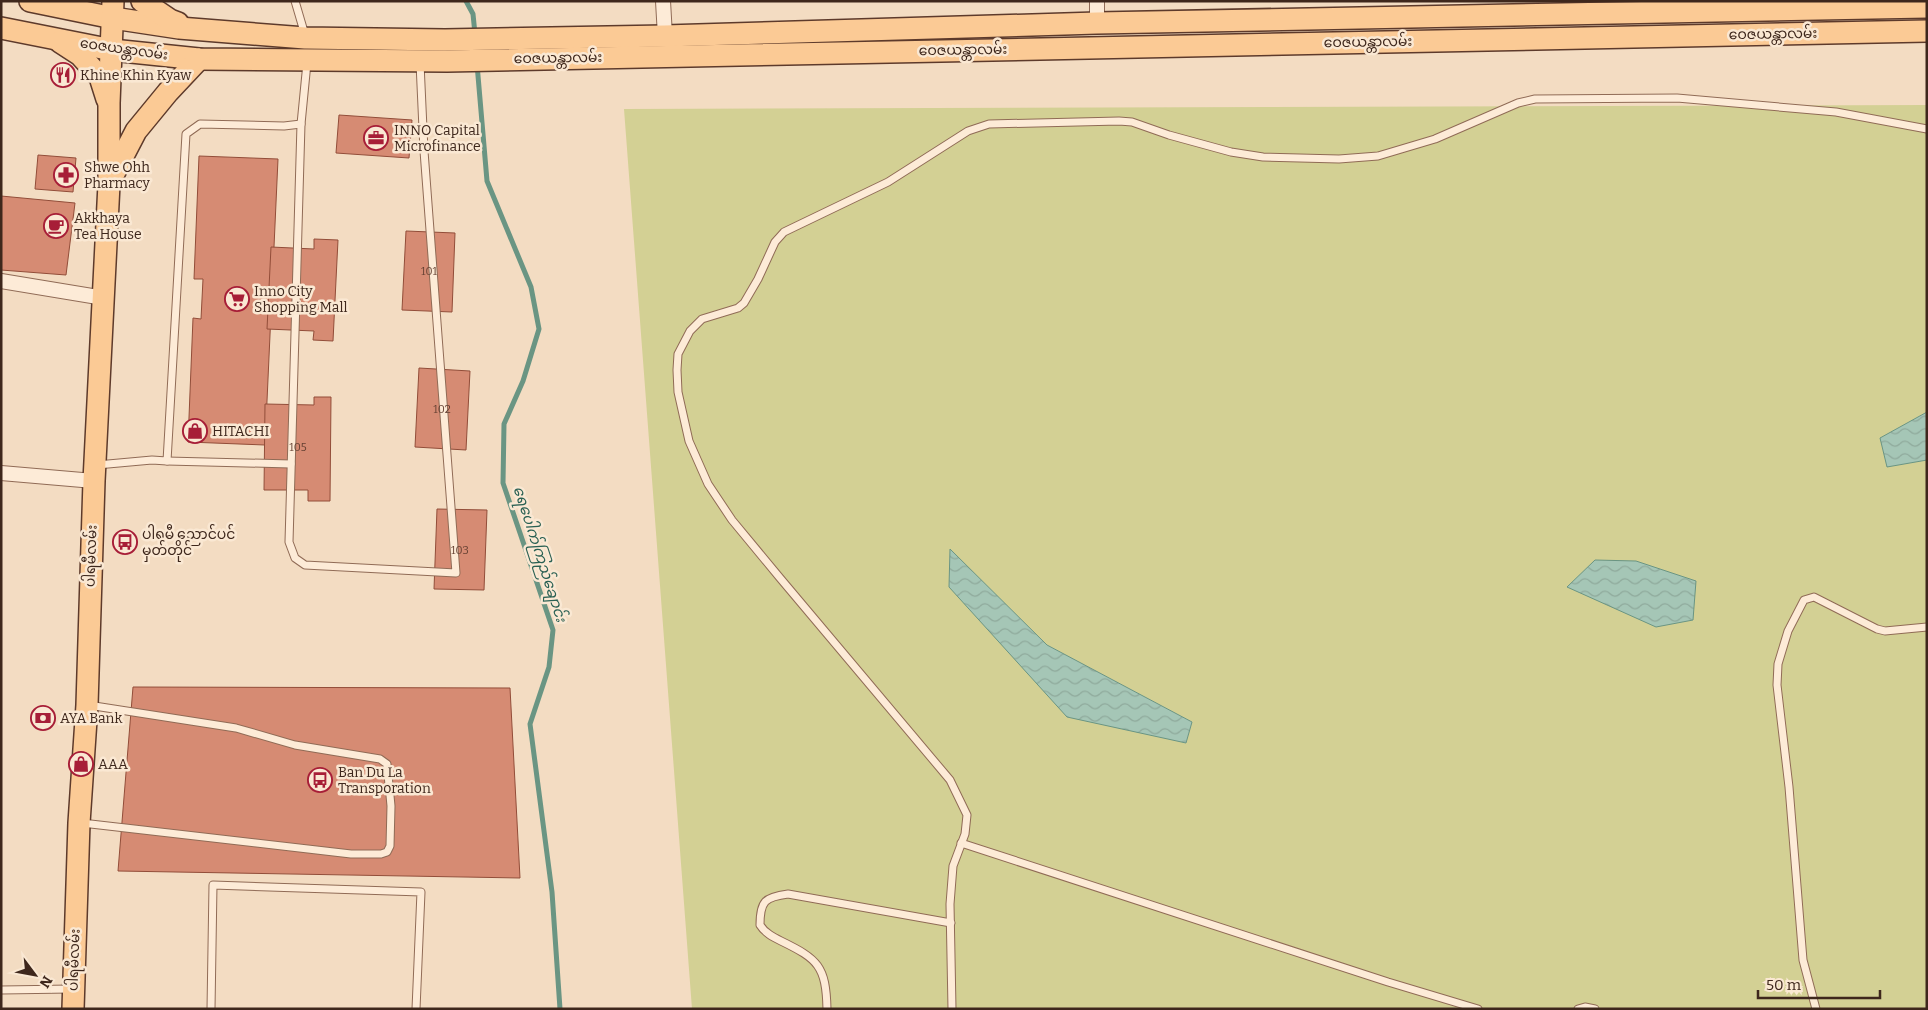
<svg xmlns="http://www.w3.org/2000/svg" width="1928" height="1010" font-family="Bitter,'Noto Sans Myanmar',serif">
<defs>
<pattern id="water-waves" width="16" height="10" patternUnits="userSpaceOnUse" patternTransform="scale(1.25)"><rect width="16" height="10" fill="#a5c6b6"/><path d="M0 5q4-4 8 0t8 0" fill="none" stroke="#8faa9c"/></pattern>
</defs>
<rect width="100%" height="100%" fill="#f3dcc2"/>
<path fill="#d3d094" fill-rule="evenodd" d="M1927,105V412L1881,438L1887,466L1927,460V1009H692L624,109ZM950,550L1047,645L1192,722L1186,743L949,587Z"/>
<g fill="url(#water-waves)" stroke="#6a9583">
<path d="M1927,412V460L1887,467L1880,438Z"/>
<path d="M950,549L1047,645L1192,722L1186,743L1067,717L949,587Z"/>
<path d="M1595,560L1636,561L1696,581L1693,620L1656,627L1567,587Z"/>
</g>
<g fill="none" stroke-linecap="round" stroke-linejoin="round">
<g stroke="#6a9583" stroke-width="5">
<path d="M466,1L473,14L475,34"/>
<path d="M477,64L487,181L531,287L539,329L523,381L504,424L503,483L553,630L549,667L530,724L552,892L560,1009"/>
</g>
</g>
<g fill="#d68b73" stroke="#924d39">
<path d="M339,115L412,120L409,158L336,153Z"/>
<path d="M38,155L76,158L73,192L35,189Z"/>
<path d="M199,156L278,159L265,445L188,442L193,318L201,319L203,279H194Z"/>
<path d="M1,196L75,203L66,275L1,270Z"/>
<path d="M406,231L455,233L452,312L402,310Z"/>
<path d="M314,239L338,240L333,341L313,340L314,331L267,329L271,247L314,249Z"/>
<path d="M419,368L470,371L466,450L415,447Z"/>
<path d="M314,397H331L330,501H308V490H264L265,404L314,405Z"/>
<path d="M437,509L487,510L484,590L434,589Z"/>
<path d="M133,687L510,688L520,878L118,871Z"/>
</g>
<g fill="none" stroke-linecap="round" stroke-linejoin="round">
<defs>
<g id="lane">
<path d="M295,1L305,35"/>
<path d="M307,63L301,124L289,542L295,558L305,565L456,573L424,151L420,63"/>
<path d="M167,461L291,464"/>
<path d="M97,465L152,460L167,461L186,134L200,124L284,126L301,124"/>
<path d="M82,823L351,854H381L387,852L390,846L391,806L387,764L380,759L295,745L236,728L88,705"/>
<path d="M961,843L1388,982L1478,1009"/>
<path d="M1,990L71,989"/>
<path d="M211,1009L213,885L421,892L416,1009"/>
<path d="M827,1009C826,966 818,959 781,941C773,937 765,933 760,925C760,901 765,897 788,894L951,923"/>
<path d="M952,1009L950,904L953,866L965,834L967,815L950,780L780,578L732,520L708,484L689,441L678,392L677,370L678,354L690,331L702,319L738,308L744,303L758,279L775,242L784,232L888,182L968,131L989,124L1119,121L1132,122L1169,135L1231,152L1263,157L1339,159L1378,156L1435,139L1518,103L1535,99L1677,98L1836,112L1927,129"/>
<path d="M1578,1009L1585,1007L1595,1009"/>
<path d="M1816,1009L1803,960L1789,787L1777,685L1778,664L1788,631L1804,600L1814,597L1877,629L1885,631L1927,627"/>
</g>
<g id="street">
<path d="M663,1L665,36"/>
<path d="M1097,23V1"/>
<path d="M1,281L104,298"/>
<path d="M1,473L94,481"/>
</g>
<g id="primary">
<path d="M30,1L113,18L179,28L305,38L445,40L665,36L1097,23L1927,7"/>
<path d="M142,1L170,20L178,23"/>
<path d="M1,28L112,50L199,59L447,61L1927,31"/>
<path d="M60,42L80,55L100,77L107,99"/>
<path d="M110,181L136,131L168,92L199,59"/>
<path d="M73,1009L79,823L87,705L94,481L109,184V103L113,1"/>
</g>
</defs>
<use href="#lane" stroke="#906b56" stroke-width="9"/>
<use href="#street" stroke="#906b56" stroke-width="16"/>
<use href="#primary" stroke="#5d3a2b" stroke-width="24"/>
<use href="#lane" stroke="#fdebd7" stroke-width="7"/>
<use href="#street" stroke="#fdebd7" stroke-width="14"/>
<use href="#primary" stroke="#fbca95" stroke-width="21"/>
</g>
<defs>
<symbol id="restaurant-ring" viewBox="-11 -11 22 22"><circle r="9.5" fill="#fae8d3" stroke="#a71e37" stroke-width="1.5"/><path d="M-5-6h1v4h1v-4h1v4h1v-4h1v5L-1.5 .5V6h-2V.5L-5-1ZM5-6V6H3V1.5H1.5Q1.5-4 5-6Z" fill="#a71e37"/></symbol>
<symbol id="office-ring" viewBox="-11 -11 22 22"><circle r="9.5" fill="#fae8d3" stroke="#a71e37" stroke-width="1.5"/><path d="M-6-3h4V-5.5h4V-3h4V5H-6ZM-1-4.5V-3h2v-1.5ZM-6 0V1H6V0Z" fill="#a71e37"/></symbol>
<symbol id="pharmacy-ring" viewBox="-11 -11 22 22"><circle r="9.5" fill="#fae8d3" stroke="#a71e37" stroke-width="1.5"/><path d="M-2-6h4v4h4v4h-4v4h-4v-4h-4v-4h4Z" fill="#a71e37"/></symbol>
<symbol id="cafe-ring" viewBox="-11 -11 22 22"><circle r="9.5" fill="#fae8d3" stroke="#a71e37" stroke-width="1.5"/><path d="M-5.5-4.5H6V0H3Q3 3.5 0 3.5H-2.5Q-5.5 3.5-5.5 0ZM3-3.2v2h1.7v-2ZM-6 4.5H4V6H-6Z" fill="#a71e37"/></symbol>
<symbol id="supermarket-ring" viewBox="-11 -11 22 22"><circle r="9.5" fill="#fae8d3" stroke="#a71e37" stroke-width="1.5"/><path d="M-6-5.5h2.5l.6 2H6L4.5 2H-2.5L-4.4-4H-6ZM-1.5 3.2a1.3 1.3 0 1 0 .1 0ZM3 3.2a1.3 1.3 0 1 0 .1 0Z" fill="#a71e37"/></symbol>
<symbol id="shop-ring" viewBox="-11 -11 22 22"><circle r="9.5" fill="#fae8d3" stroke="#a71e37" stroke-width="1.5"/><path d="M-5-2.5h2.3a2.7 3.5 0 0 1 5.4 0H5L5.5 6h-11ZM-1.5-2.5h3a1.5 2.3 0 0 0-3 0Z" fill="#a71e37"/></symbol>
<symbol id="bus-ring" viewBox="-11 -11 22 22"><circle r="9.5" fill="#fae8d3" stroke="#a71e37" stroke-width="1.5"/><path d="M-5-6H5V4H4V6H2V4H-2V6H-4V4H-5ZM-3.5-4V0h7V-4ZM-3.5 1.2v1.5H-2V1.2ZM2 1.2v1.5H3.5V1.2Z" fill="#a71e37"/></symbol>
<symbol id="bank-ring" viewBox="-11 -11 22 22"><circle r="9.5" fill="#fae8d3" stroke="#a71e37" stroke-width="1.5"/><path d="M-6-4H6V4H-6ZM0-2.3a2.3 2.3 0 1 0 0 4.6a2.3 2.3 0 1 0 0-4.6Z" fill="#a71e37"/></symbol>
</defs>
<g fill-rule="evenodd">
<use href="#restaurant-ring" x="49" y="61" width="28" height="28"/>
<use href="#office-ring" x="362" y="124" width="28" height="28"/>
<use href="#pharmacy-ring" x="52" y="161" width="28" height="28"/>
<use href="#cafe-ring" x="42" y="212" width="28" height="28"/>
<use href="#supermarket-ring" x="223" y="285" width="28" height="28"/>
<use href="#shop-ring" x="181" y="417" width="28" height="28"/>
<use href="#bus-ring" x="111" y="528" width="28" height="28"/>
<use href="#bank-ring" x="29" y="704" width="28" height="28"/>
<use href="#shop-ring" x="67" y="750" width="28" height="28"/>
<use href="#bus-ring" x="306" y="766" width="28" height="28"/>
</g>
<g text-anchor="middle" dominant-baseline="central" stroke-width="5" stroke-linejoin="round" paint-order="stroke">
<g font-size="11" fill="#644032">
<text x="429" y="271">101</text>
<text x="442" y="409">102</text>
<text x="298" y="447">105</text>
<text x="460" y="550">103</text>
</g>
<g font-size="14" fill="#3e271c" stroke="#fae8d3">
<text transform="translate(1773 34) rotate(-1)">ဝေဇယန္တာလမ်း</text>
<text transform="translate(1368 42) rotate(-1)">ဝေဇယန္တာလမ်း</text>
<text transform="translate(124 49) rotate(8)">ဝေဇယန္တာလမ်း</text>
<text transform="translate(963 50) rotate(-1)">ဝေဇယန္တာလမ်း</text>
<text transform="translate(558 58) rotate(-1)">ဝေဇယန္တာလမ်း</text>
<text transform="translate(91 556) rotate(-88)">ပါရမီလမ်း</text>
<text transform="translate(74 960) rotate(-88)">ပါရမီလမ်း</text>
</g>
<g font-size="14" fill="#3e271c" stroke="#fae8d3" text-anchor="start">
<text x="80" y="75">Khine Khin Kyaw</text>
<text x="394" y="130">INNO Capital<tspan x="394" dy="16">Microfinance</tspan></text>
<text x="84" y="167">Shwe Ohh<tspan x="84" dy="16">Pharmacy</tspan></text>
<text x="74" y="218">Akkhaya<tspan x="74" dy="16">Tea House</tspan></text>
<text x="254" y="291">Inno City<tspan x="254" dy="16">Shopping Mall</tspan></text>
<text x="212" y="431">HITACHI</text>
<text x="142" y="534">ပါရမီ ညောင်ပင်<tspan x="142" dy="16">မှတ်တိုင်</tspan></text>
<text x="60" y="718">AYA Bank</text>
<text x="98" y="764">AAA</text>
<text x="338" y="772">Ban Du La<tspan x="338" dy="16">Transporation</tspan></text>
</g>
<g font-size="15" font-style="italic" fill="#2a6053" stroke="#fae8d3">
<text transform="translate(540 554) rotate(72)">ရေပေါက်ကြည်ချောင်း</text>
</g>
</g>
<rect width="1928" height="1010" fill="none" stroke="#3e271c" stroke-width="5"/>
<g transform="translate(35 975) rotate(122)" stroke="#fae8d3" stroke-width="4" paint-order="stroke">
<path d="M0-4L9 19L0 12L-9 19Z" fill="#3e271c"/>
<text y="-8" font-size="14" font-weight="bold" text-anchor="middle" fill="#3e271c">N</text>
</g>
<path d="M1758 990v8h122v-8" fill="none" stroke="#3e271c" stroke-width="2.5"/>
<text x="1766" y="990" font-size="15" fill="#3e271c" stroke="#fae8d3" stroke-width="4" paint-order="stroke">50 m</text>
</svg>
